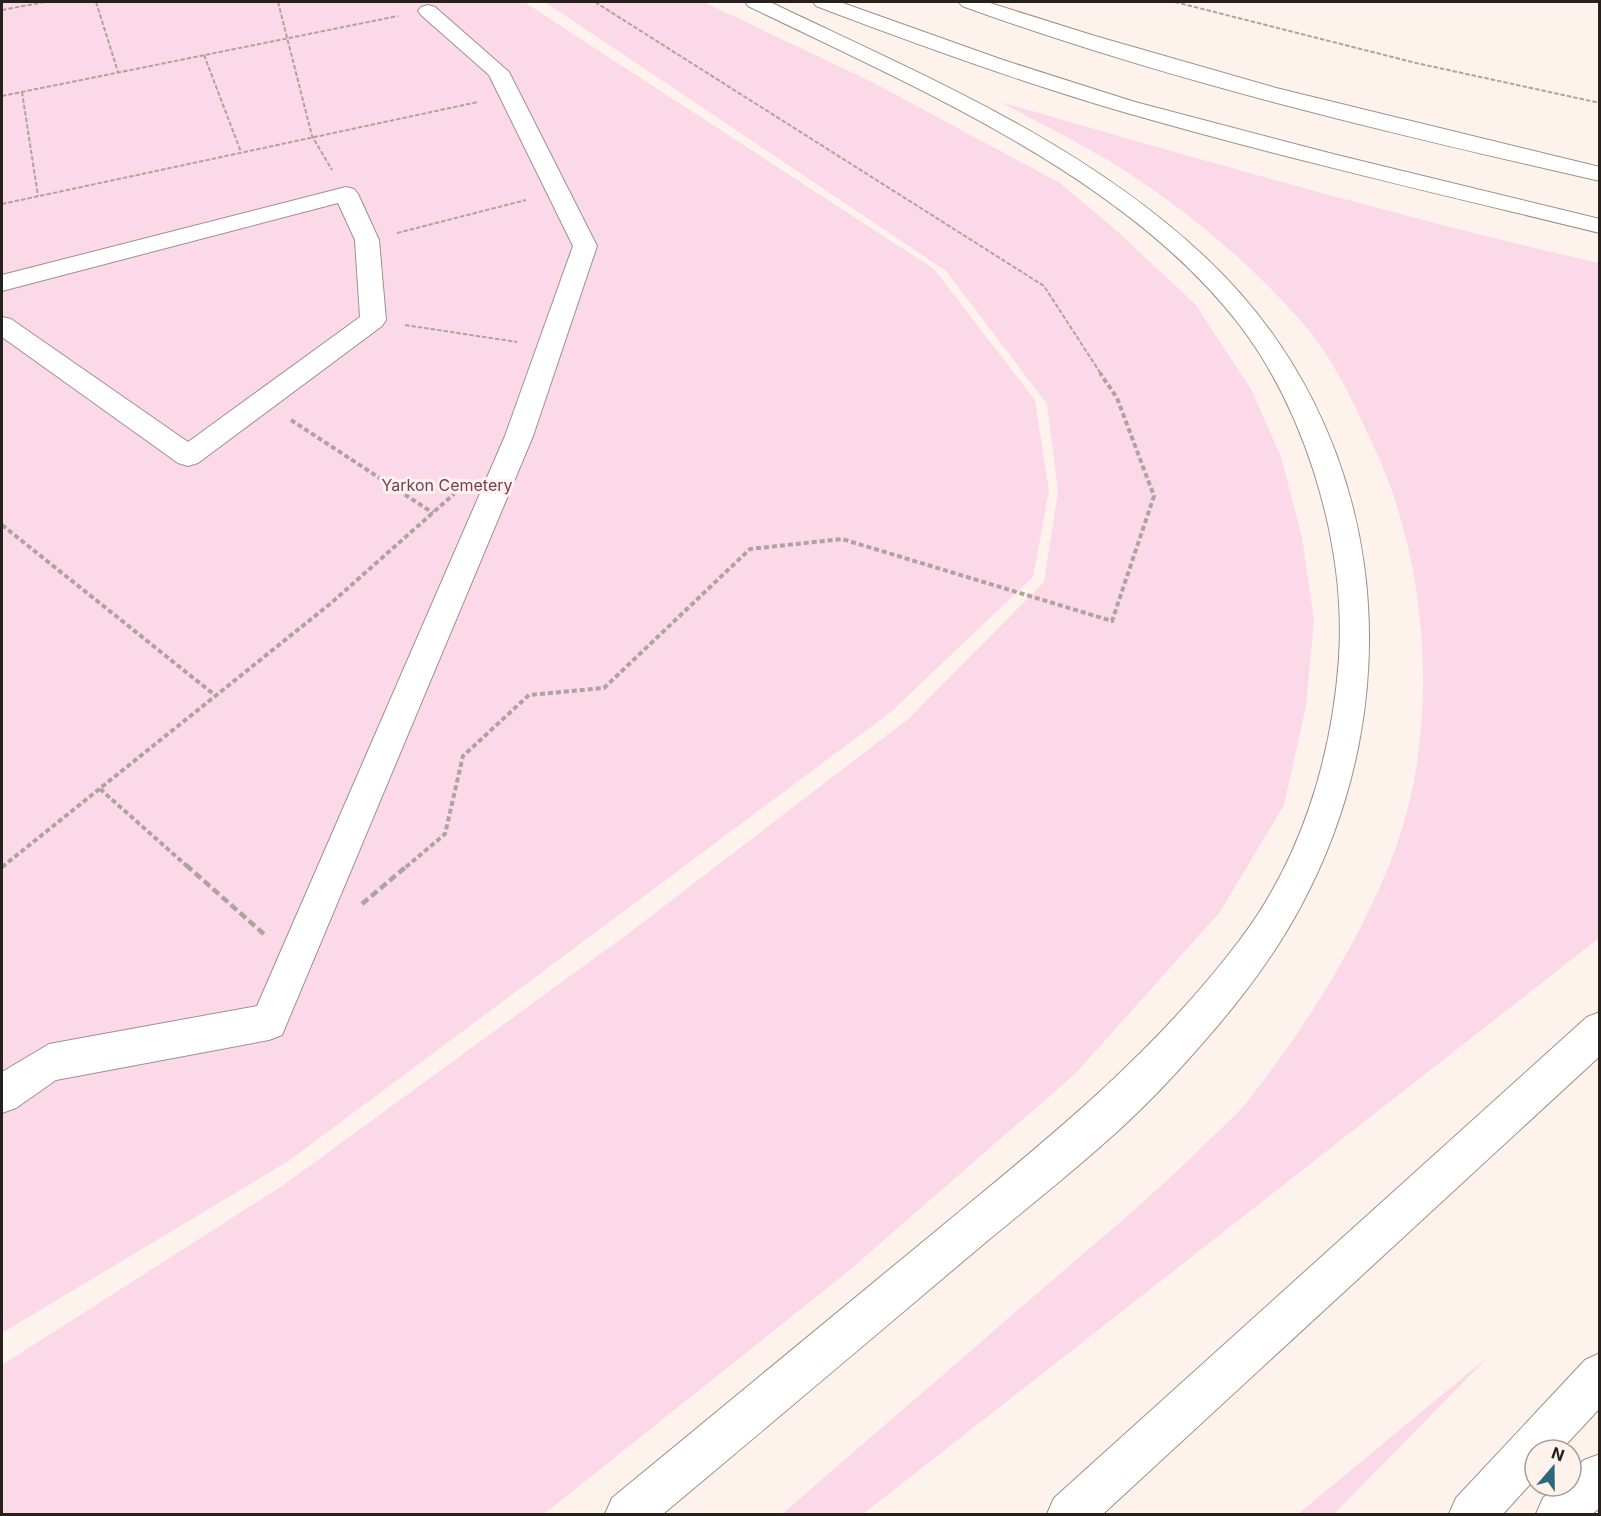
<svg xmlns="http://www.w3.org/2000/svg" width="1601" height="1516" font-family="Inter,sans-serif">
<rect width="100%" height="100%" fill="#fef3ec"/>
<g fill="#fcd9e9">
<path d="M2,2H524L934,269L1035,400L1049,491L1033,577L891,712L290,1160L2,1333Z"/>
<path d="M545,2H704L874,83L1060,183L1118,232L1195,304L1251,389L1281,457L1302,537L1314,621L1306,706L1284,805L1220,912L1075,1074L846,1273L544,1514H2V1365L282,1186L629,933L908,719L1044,582L1058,491L1047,404L946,271Z"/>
<path d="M1000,102C1199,159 1398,217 1599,263V938L863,1514H782C880,1429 979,1344 1077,1259C1122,1221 1166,1183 1208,1141C1221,1128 1236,1116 1247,1102C1305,1028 1355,949 1390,863C1441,737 1431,569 1374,447C1353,402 1333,356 1299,319C1250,263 1185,209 1122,169C1083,144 1041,124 1000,102Z"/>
<path d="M1489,1356L1334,1514H1298Z"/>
</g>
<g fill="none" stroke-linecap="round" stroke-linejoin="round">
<defs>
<g id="minor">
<path d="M428,5L435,7L509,72L597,246L533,436L282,1035L269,1040L56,1080L16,1108L2,1113V1072L49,1044L257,1006L505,436L573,246L489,75L421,15L418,11L421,7Z"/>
<path d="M346,187L354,189L358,194L379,240L386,320L382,326L198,463L188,466L178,463L2,337V317L11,319L188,442L360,317L355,240L338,203L2,291V275Z"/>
</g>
<g id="major">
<path d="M1600,1012V1056L1103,1514H1047L1054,1498L1587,1017Z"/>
<path d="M1600,1353V1408L1561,1450H1535V1479L1503,1514H1449L1456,1498L1585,1360Z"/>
</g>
<g id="highway">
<path d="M745,2H770C920,74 1082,141 1205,257C1386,427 1416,691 1301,906C1268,968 1222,1023 1175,1074C1118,1137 1050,1189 986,1242C878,1333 771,1424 663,1514H605L612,1498C720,1409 828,1320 936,1231C1046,1140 1152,1056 1239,941C1301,860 1332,758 1339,658C1343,595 1333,532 1314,472C1297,419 1272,367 1238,323C1122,174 914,87 748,6Z"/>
<path d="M813,2H840L1003,60L1135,102L1337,155L1600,219V233C1440,194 1279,157 1120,111C1017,81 916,44 816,6Z"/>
<path d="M959,2H987L1095,36L1276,88L1600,167V181C1385,132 1169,81 962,6Z"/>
<path d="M1600,1454V1508L1592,1514H1536L1543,1498L1556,1486H1571V1472L1584,1460Z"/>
</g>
</defs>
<use href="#minor" stroke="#a09085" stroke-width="2"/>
<use href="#major" stroke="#a09085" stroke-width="2"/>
<use href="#highway" stroke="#a09085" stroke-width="2"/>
<g stroke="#ada49e" stroke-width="2" stroke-dasharray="4.5 2" stroke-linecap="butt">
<path d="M96,2L118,72"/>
<path d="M278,2L312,136L332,170"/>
<path d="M595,2L1044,286L1101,374"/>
<path d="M1175,2L1416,63L1600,103"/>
<path d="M2,10L45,2"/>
<path d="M204,55L241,152"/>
<path d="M22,92L38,196"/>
<path d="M2,96L398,16"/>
<path d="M2,204L478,102"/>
<path d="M397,233L526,200"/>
<path d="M405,325L517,342"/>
</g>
<g stroke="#ada49e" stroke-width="4" stroke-dasharray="5 3" stroke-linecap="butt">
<path d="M291,420L433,513"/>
<path d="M2,525L216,696"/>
<path d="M100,789L188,867"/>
<path d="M2,867L330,604L454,494"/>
<path d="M406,867L445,834L463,756L529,695L604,688L750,549L842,539L1112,621L1154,496L1117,398L1100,373"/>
</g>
<g stroke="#ada49e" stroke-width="4.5" stroke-dasharray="8 4" stroke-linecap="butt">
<path d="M186,865L265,935"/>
<path d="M2,867L4,865"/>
<path d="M362,904L408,865"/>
</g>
<use href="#minor" fill="#fff" fill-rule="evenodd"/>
<use href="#major" fill="#fff" fill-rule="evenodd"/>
<use href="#highway" fill="#fff" fill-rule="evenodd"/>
</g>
<g text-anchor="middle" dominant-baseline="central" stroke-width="6" stroke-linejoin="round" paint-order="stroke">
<g font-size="16" fill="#793b5c" stroke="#fef3ec">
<text x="447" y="485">Yarkon Cemetery</text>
</g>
</g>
<rect width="1601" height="1516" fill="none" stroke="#27211c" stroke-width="6"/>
<g transform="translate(1553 1468) rotate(20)"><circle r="28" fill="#fef3ec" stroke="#a89f99" stroke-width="1.5"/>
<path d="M0-4.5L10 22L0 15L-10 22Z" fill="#2d6880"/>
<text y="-9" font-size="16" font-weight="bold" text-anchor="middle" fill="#27211c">N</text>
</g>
</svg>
